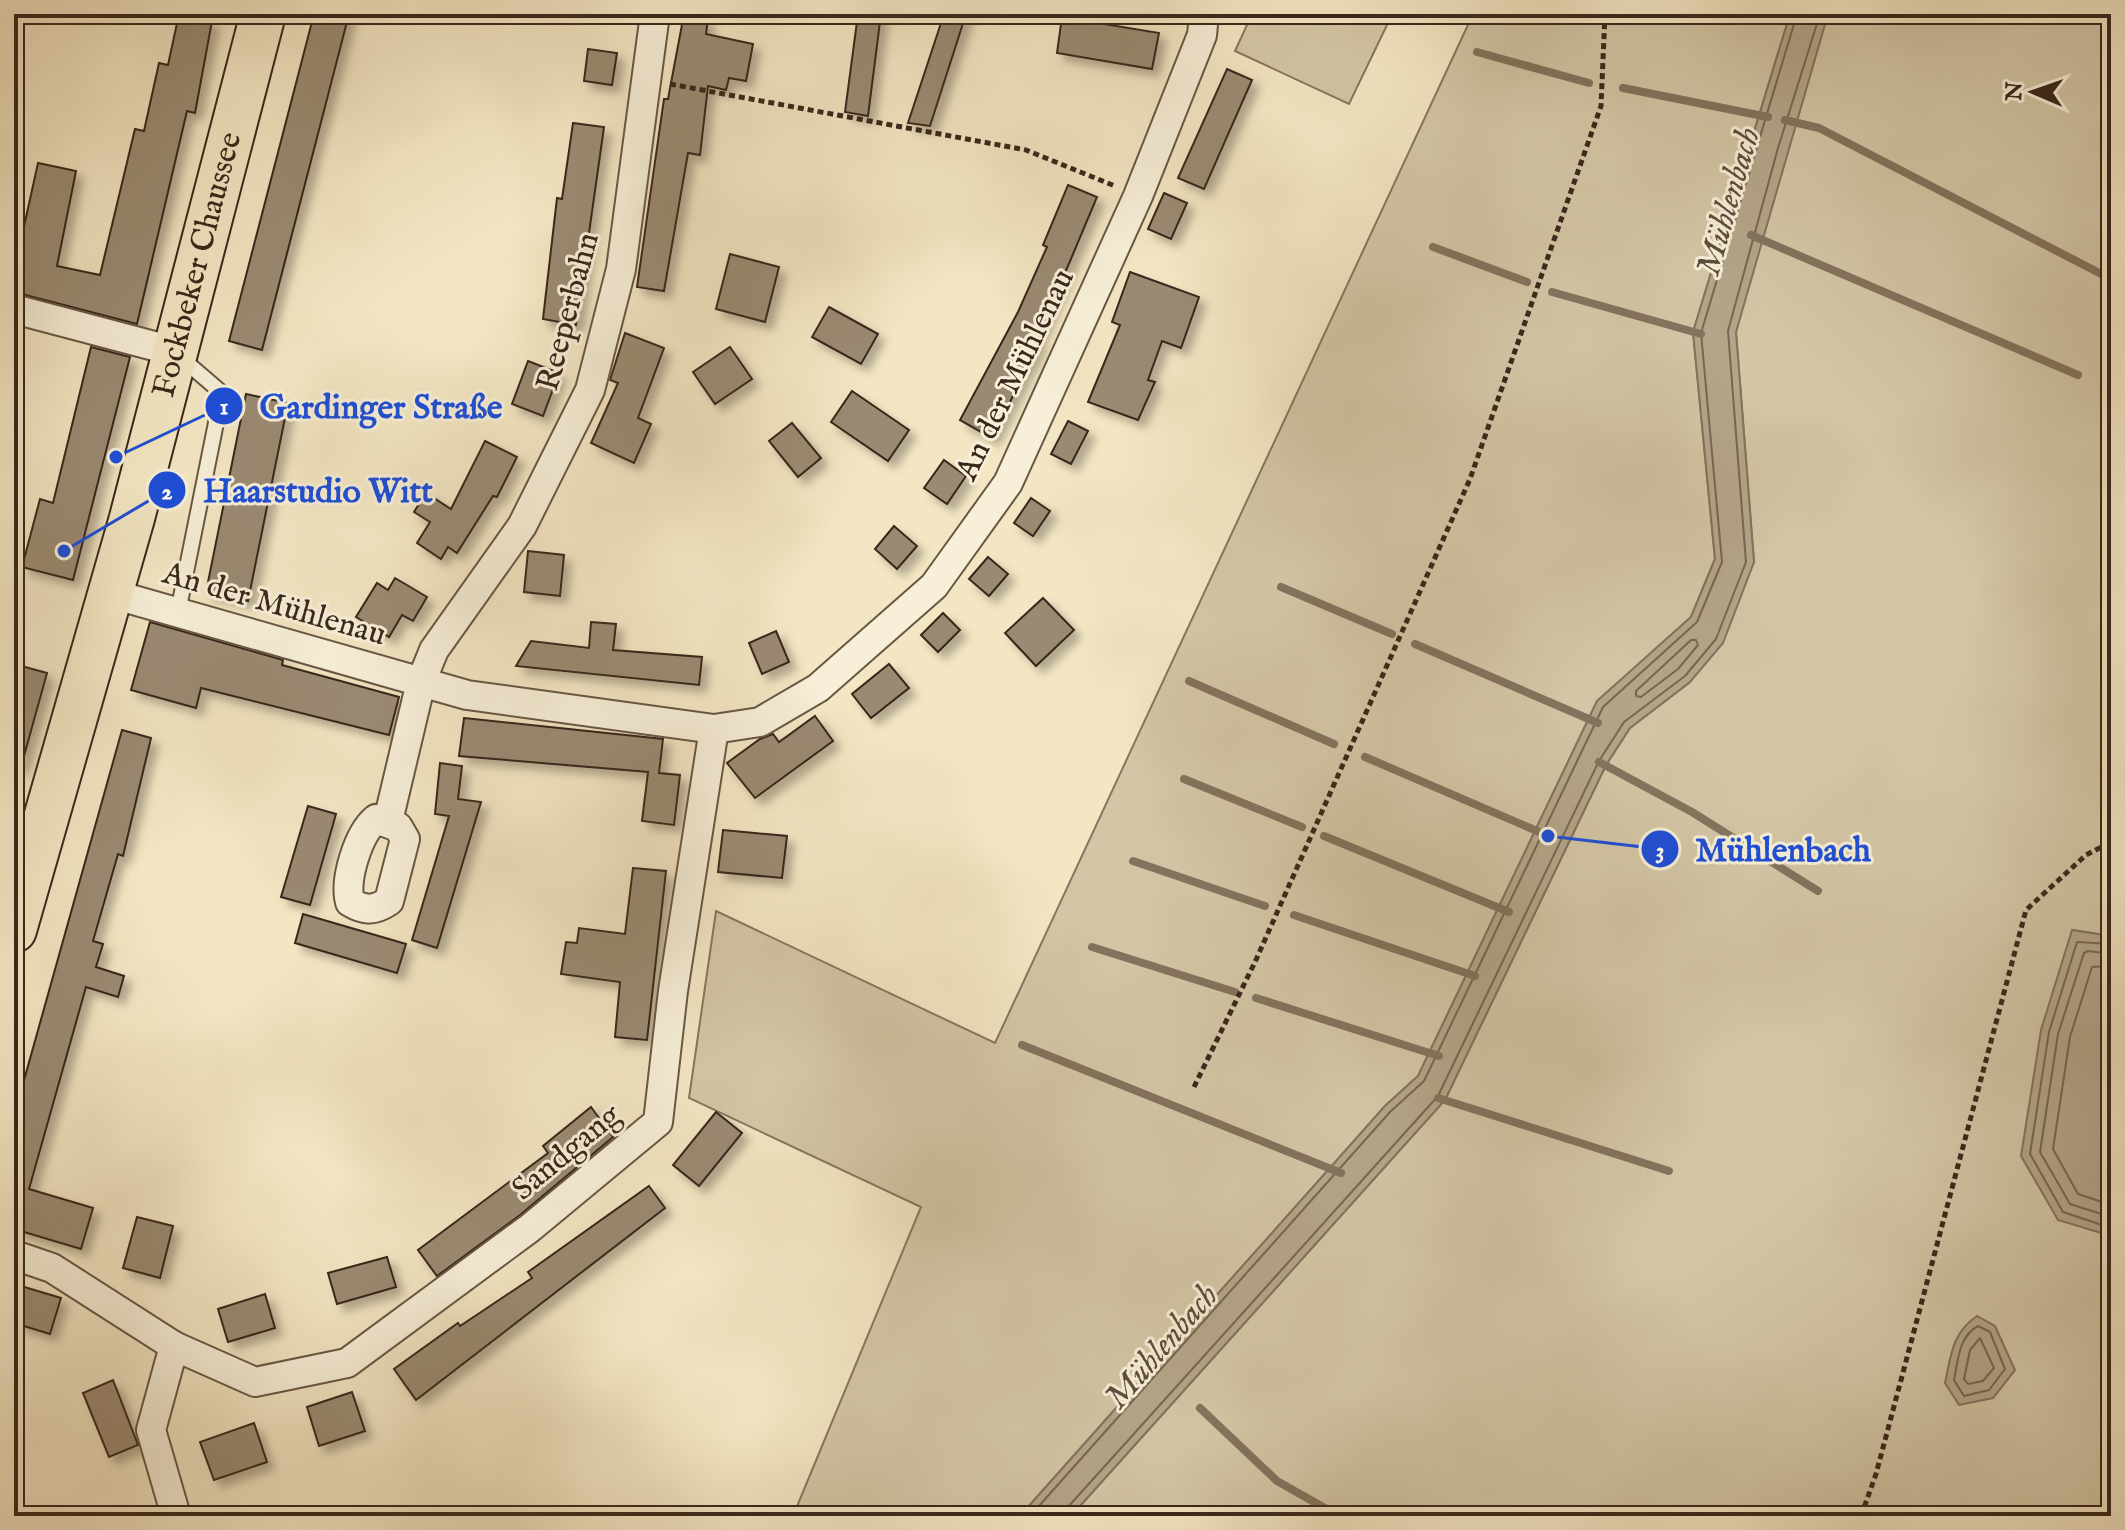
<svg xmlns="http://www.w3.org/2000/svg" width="2125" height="1530" font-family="'IM FELL English',serif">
<defs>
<filter id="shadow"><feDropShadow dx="7" dy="7" stdDeviation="4" flood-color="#0004"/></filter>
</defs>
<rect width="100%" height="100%" fill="#f3e6c3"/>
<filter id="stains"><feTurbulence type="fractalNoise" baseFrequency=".0025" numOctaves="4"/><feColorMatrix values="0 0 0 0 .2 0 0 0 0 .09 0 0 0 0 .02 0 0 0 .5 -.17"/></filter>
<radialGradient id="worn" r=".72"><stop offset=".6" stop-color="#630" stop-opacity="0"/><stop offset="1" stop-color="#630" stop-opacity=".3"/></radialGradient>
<g fill="#d3c6a6" stroke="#867660" stroke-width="2">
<path d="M1252,14H1369L1388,23L1349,104L1235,51Z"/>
<path d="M1473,14H1790L1693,332L1715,559L1691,617L1597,701L1418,1076L1385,1106L1020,1516H793L921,1207L689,1098L716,911L995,1043Z"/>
<path d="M1828,14H2111V936L2072,930L2058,1219L2111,1236V1516H1071L1445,1100L1606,765L1630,728L1690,682L1754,562L1736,332L1785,151Z"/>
</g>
<g fill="#b4a58a" stroke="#83735e" stroke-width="2">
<path d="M1790,14H1828L1736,332L1754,562L1723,643L1690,682L1630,728L1606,765L1445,1100L1071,1516H1020L1385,1106L1418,1076L1597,701L1691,617L1715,559L1693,332Z"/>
<path d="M2072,930L2111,936V1236L2058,1220L2021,1156L2041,1030Z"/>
<path d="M1977,1316L1995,1326L2015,1370L1993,1398L1959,1405L1945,1383C1951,1355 1952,1333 1977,1316Z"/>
</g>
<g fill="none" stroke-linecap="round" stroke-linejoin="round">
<g stroke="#766652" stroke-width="2">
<path d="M1691,640H1696L1698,645L1678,669L1641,697L1636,696V691Z"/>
<path d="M2111,944L2077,942L2049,1032L2030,1154L2063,1212L2111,1228"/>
<path d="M2111,954L2088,951L2084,953L2058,1034L2040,1152L2070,1204L2111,1217"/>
<path d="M2111,966L2092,967L2070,1037L2053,1149L2078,1194L2111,1205"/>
<path d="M1978,1326L1990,1332L2005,1369L1989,1390L1964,1396L1954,1380C1958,1360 1959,1336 1978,1326Z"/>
<path d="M1980,1338L1994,1368L1983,1381L1968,1384L1964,1379L1970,1350Z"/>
<path d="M1030,1516L1390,1112L1424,1081L1603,707L1697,622L1722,562L1701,333L1797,14"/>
<path d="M1066,1516L1068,1507L1438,1096L1599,761L1624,722L1685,676L1716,639L1746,562L1728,331L1778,148L1820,14"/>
</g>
<g stroke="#83735e" stroke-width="8">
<path d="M1477,52L1589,83"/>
<path d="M1623,88L1768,117"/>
<path d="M1785,120L1819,128L2111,279"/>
<path d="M1751,235L2078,375"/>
<path d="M1433,247L1527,282"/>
<path d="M1552,292L1701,334"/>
<path d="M1281,587L1392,634"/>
<path d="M1415,644L1598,723"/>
<path d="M1189,681L1334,744"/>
<path d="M1365,757L1544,834"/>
<path d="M1599,762L1692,812L1818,891"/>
<path d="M1184,779L1302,827"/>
<path d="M1324,836L1509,912"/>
<path d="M1133,861L1265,906"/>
<path d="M1294,915L1475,976"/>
<path d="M1092,947L1235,992"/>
<path d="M1256,998L1439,1056"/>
<path d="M1022,1045L1341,1173"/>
<path d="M1438,1098L1669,1171"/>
<path d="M1200,1408L1277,1481L1339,1516"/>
</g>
</g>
<g fill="#9a8a72" stroke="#39271b" stroke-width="2" filter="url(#shadow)">
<path d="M179,14L212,21L195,113L187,111L137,324L14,292V272L38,163L76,171L57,266L100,275L135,129L144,131L159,63L168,65Z"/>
<path d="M314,14H349L262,350L229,341Z"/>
<path d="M684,14L708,19L706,34L753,44L746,81L729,78L726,90L708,86L700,155L688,153L664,291L637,287L664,99H668Z"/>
<path d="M858,14H881L868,116L845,112Z"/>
<path d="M944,14H966L930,126L908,123Z"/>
<path d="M1062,17L1159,33L1152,69L1057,53Z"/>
<path d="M588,49L617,53L612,85L584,81Z"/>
<path d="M1227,69L1252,80L1204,189L1178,178Z"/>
<path d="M573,123L604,127L576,325L543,319L557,198L562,199Z"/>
<path d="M1068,185L1097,197L1036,342L1039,344L992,438L960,420L1018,312L1047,247L1043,245Z"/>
<path d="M1164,193L1187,203L1171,239L1148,229Z"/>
<path d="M730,254L779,267L765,322L716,309Z"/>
<path d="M1130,272L1199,297L1181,348L1162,341L1148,380L1155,382L1138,420L1088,402L1120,325L1112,322Z"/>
<path d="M829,307L878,334L861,364L812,337Z"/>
<path d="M625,333L664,348L638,418L651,424L634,463L591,443L618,383L610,380Z"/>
<path d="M91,347L130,357L73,580L22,567L40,499L53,503Z"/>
<path d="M730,347L752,379L715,404L693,372Z"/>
<path d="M528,361L559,373L543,416L512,404Z"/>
<path d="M852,391L909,430L888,461L831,422Z"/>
<path d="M246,394L288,403L248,601L206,592Z"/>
<path d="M1068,421L1088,431L1071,464L1051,454Z"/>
<path d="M792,423L821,458L798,477L769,441Z"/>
<path d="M485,441L517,457L497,497L493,496L457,553L448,547L441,559L417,543L430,522L414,512L426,493L451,509Z"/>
<path d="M944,460L966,476L947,504L924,488Z"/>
<path d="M1031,498L1050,511L1033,536L1014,523Z"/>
<path d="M894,526L917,546L897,569L875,549Z"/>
<path d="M528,551L564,555L560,596L524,592Z"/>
<path d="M988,557L1008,574L989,596L969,579Z"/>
<path d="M395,578L427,597L413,621L402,615L389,637L356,617L377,583L388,590Z"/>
<path d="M1043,598L1074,630L1036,666L1005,633Z"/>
<path d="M943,613L960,630L938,652L921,635Z"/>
<path d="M150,622L283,660L282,665L399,697L389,735L201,688L196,708L131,690Z"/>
<path d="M591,622L616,624L613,650L702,657L699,685L516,666L531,641L589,648Z"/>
<path d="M776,631L789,662L762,674L749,643Z"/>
<path d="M14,664L47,673L21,767L14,766Z"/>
<path d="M889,664L909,688L871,718L852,694Z"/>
<path d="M815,716L833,741L755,798L727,763L760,739L773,734L779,742Z"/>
<path d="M464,718L663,739L659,773L680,775L674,825L642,821L648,772L459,756Z"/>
<path d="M122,730L151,738L123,856L118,854L93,941L103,944L96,967L124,976L118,997L86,987L29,1189L93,1208L81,1249L14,1229V1116Z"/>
<path d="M440,763L462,766L458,799L481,802L437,948L412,940L449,816L435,814Z"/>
<path d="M308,806L336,814L310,905L281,897Z"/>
<path d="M723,830L787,836L782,878L718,872Z"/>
<path d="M633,868L666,871L647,1040L615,1037L620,982L561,974L566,942L577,943L579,928L625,934Z"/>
<path d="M303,914L406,944L397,973L295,943Z"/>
<path d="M591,1107L613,1137L520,1215L437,1276L418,1250L548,1153L543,1146Z"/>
<path d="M716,1112L742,1133L699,1186L673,1165Z"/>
<path d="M649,1186L665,1208L416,1400L394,1369L458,1323L460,1326L532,1278L528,1272Z"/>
<path d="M137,1217L173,1226L160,1278L123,1268Z"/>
<path d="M387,1257L396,1287L337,1304L328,1273Z"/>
<path d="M21,1286L61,1298L50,1334L14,1323Z"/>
<path d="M265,1294L275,1328L228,1342L218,1309Z"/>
<path d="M113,1380L138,1445L109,1457L83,1393Z"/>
<path d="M352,1392L365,1431L319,1446L307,1407Z"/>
<path d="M254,1423L267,1462L214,1480L200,1442Z"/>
</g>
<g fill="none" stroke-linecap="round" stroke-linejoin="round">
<defs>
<path id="service" d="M178,612L222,393L179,356"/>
<g id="minor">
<path d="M14,309L173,351"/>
<path d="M109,593L467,695L714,729L760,722L818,688L934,586L1008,483L1138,196L1202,35L1204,14"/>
<path d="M376,819L398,827L405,839L389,901C374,911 365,911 350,902C344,880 358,834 376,819Z"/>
<path d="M388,821L421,682L434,650L522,526L590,390L621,269L655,14"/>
<path d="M14,1255L52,1268L174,1346L151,1430L176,1516"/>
<path d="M174,1346L255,1382L347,1363L530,1228L658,1122L673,991L714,729"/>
</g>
<g id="primary">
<path id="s1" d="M14,930L132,518L263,14"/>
</g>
</defs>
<use href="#service" stroke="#685745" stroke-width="18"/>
<use href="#minor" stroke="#685745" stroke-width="32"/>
<use href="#primary" stroke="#39271b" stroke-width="48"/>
<g stroke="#39271b" stroke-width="5" stroke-dasharray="6 4" stroke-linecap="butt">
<path d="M670,84L1026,150L1115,186"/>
<path d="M1194,1087L1255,962L1470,479L1601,106L1605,14"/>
<path d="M1861,1516L1876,1474L2026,910L2086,855L2111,842"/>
</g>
<use href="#service" stroke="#f7efd8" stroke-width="14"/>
<use href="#minor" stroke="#f7efd8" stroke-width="28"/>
<use href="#primary" stroke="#f3e6c3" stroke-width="44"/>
</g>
<g text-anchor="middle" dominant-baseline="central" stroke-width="6" stroke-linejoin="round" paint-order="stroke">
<g font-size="32" fill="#39271b" stroke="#f7efd8">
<text stroke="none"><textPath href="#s1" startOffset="690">Fockbeker Chaussee</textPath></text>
<text transform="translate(569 312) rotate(-75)">Reeperbahn</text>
<text transform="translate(1016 375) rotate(-64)">An der Mühlenau</text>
<text transform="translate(274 605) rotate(16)">An der Mühlenau</text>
<text transform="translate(567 1153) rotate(-40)">Sandgang</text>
</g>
<g font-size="34" font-style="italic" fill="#5e4d3c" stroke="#f7efd8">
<text transform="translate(1729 202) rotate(-74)">Mühlenbach</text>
<text transform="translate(1162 1347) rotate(-49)">Mühlenbach</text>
</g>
</g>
<path fill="none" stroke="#1d4ed8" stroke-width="3" d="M116 457L224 406M64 551L167 490M1548 836L1660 849"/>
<g fill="#1d4ed8" stroke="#f7efd8" stroke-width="3">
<circle cx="116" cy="457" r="8"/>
<circle cx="64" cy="551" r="8"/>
<circle cx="1548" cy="836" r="8"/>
<circle cx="224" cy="406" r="20"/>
<circle cx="167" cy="490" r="20"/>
<circle cx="1660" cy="849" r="20"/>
</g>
<g font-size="24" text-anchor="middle" font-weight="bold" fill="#fff">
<text x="224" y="414">1</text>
<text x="167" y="499">2</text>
<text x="1660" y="858">3</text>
</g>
<g font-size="34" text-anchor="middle" font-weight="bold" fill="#1d4ed8" stroke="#f7efd8" stroke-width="6" stroke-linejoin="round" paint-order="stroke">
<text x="381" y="418">Gardinger Straße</text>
<text x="318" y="502">Haarstudio Witt</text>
<text x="1783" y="861">Mühlenbach</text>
</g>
<rect width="2125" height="1530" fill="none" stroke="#f3e6c3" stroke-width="48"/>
<rect x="16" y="16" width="2093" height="1498" fill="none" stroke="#39271b" stroke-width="4"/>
<rect x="24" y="24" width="2077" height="1482" fill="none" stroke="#39271b" stroke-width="2"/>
<g transform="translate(2033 92) rotate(272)" stroke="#f7efd8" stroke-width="6" paint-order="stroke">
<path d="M0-6L14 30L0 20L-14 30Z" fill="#39271b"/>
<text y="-12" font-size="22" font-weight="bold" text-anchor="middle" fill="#39271b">N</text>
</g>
<rect width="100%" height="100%" filter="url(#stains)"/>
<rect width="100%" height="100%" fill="url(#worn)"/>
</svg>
